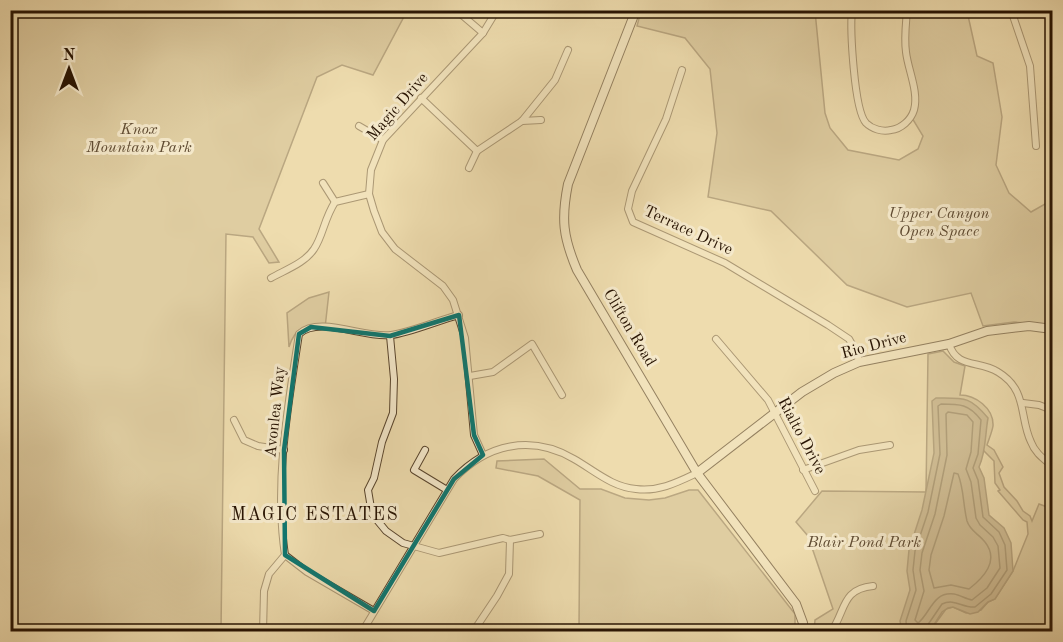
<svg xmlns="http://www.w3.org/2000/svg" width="1063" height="642" font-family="'Old Standard TT',serif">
<rect width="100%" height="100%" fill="#eedcae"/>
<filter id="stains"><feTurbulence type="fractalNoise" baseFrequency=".00333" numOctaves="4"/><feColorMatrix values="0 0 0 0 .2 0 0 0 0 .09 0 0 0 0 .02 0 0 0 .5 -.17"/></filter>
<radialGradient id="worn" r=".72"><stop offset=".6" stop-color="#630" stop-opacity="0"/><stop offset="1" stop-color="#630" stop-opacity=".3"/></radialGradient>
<g fill="#ccba91" stroke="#7a664a" stroke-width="1.5">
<path d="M10,11H407L373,75L342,65L317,77L259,229L279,262L269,263L253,237L226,234L221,631H11Z"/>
<path d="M641,11H815L825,113L830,128L848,150L899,160L918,149L923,136L912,118L916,107L907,52L908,11H967L977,56L993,63L1002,117L996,165L1009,193L1031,212L1052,200V325L1014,322L983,326L971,293L907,307L847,285L771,211L708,197L717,133L710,69L685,38L637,26Z"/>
<path d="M329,292L325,328C305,326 296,325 289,347L287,313L309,298Z"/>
<path d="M943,351L954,362L965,366L960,395C975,395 994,408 993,426C992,432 989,439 987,445L994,450L1003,467L999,473L1004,487L1017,501L1023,511L1030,516L1032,521L1039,504L1050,508L1052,504V631H930L946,609L953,607L966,613L981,610L988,602L995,599L1013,571L1028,534L1027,522L1023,520L998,491L1000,490L995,483L994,461L982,449L913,570L904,629L907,631H814L815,620L833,609L808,536L796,522L822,491L926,492L928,354Z"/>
<path d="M544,459L580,489H601L625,498L649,500L665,498L689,490H698L795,614V631H573L579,627L580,500L538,476L496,468L497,461Z"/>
</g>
<path fill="#aa9874" stroke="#766346" stroke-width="1.5" d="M936,398C964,398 970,396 988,418C985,435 986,452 979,467L984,478L989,515L1004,528L1011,543L1013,571L995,599L988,602L978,612L970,614L953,607L948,608L942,612L930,631H902L900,621L910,590L907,571L909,550L922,510L934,453L932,401Z"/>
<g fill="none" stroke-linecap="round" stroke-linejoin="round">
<g stroke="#68563b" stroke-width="1.5">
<path d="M948,412L967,415L973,422L971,452L966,469L971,482L976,518L980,525L993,537L998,546L1000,568L987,588L972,600C966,599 960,595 954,594C933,591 930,614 918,623L915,620L924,591L920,570L922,553L935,514L947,455L946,414Z"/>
<path d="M954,473L958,474C964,489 963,505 967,521C970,531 979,534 985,542C1000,561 983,578 969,589L951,585L934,588L929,570L931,555L944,516Z"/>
<path d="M907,632L906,621L916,590L913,570L915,551L928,512L940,454L938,406L941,404C960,404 969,404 981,420L978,454L973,468L978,480L983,517L999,532L1005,545L1007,570L991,594L975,607C962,608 955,598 942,604L927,626L926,632"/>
</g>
<defs>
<g id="street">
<path d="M456,10L483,33"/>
<path d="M852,10C850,29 854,110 866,123C872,129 882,132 891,130C901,129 911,120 914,110C919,92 908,70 906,52C904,38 906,24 907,10"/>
<path d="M1011,10L1030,66L1036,146"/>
<path d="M682,70L666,119L632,191L628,209L633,222L725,263L828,325L849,339L857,353L859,362"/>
<path d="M421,98L477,151L522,121L555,80L568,50"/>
<path d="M522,121L541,120"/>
<path d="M359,126L383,140"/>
<path d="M469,168L477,151"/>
<path d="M323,183L335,202"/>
<path d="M271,278C285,270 305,263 314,249C323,236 324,219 335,202L369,194"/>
<path d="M390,336L394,379L393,413L382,442L374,478L368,490L372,514L386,531L403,543L439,553L503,538L510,540L540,534"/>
<path d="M716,339L768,400L815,491"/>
<path d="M949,344C957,369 979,360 998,372C1028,390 1019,417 1031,442C1035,453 1044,459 1052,466"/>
<path d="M470,376L493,372L532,344L562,395"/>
<path d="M1023,403L1039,405L1052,410"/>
<path d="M234,420L244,440L258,446L284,450"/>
<path d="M425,450L414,470L447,490"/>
<path d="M483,455L474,435L465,338L453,300L443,286L395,249L382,232L374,211L369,194L371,170L383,140L483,33L497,10"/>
<path d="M803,470L859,450L890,445"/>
<path d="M374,611L307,572L285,555C274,482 288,406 299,334C320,315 365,339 391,335C409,333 439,320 459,315"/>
<path d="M263,632L264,591L269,574L285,555"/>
<path d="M362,632L454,479C487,444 531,434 574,459C595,471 612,487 636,489C659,492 678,482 697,473"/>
<path d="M473,632L497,596L509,574L510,540"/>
<path d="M831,632C846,611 841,589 873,586"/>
</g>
<g id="secondary">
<path d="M636,10L568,184C561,219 563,237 577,270L697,473L796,604L803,623L804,632"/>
<path d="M697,473L802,392L834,373L859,362L949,344L987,331L1029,326L1052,329"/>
</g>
</defs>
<use href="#street" stroke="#59452d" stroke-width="8"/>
<use href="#secondary" stroke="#271302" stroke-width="10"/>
<use href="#street" stroke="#f4e8ca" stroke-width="6"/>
<use href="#secondary" stroke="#f4e8ca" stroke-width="8"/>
</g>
<path d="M0 0H1063V642H0ZM459,315L474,435L483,455L454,479L374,611L285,555L284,450L299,334L311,327L390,336Z" fill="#eedcae" fill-opacity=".55" fill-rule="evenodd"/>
<path fill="none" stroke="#0f766e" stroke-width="4.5" stroke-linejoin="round" d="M459,315L474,435L483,455L454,479L374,611L285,555L284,450L299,334L311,327L390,336Z"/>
<g text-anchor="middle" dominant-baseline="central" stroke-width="6" stroke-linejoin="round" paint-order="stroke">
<g font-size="16" fill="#271302" stroke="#f4e8ca">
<text transform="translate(398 107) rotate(-49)">Magic Drive</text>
<text transform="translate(688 231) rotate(25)">Terrace Drive</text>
<text transform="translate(629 328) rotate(59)">Clifton Road</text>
<text transform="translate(874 346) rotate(-15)">Rio Drive</text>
<text transform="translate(276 412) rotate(-84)">Avonlea Way</text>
<text transform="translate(801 436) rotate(62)">Rialto Drive</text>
</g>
<g font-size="16" font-style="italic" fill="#614d34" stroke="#f4e8ca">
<text x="139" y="130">Knox<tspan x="139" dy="18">Mountain Park</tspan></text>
<text x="939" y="214">Upper Canyon<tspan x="939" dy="18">Open Space</tspan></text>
<text x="864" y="543">Blair Pond Park</text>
</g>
<g font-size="18" letter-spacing="1.5" fill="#271302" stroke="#f4e8ca">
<text x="315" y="515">MAGIC ESTATES</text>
</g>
</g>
<rect width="1063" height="642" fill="none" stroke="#eedcae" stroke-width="36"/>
<rect x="12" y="12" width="1039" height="618" fill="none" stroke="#271302" stroke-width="3"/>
<rect x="18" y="18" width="1027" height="606" fill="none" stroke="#271302" stroke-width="1.5"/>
<g transform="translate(69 69)" stroke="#f4e8ca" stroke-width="4.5" paint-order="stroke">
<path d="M0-4.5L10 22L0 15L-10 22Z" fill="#271302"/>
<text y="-9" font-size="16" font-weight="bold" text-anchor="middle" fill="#271302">N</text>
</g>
<rect width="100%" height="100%" filter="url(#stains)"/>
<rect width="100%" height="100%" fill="url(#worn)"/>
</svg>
